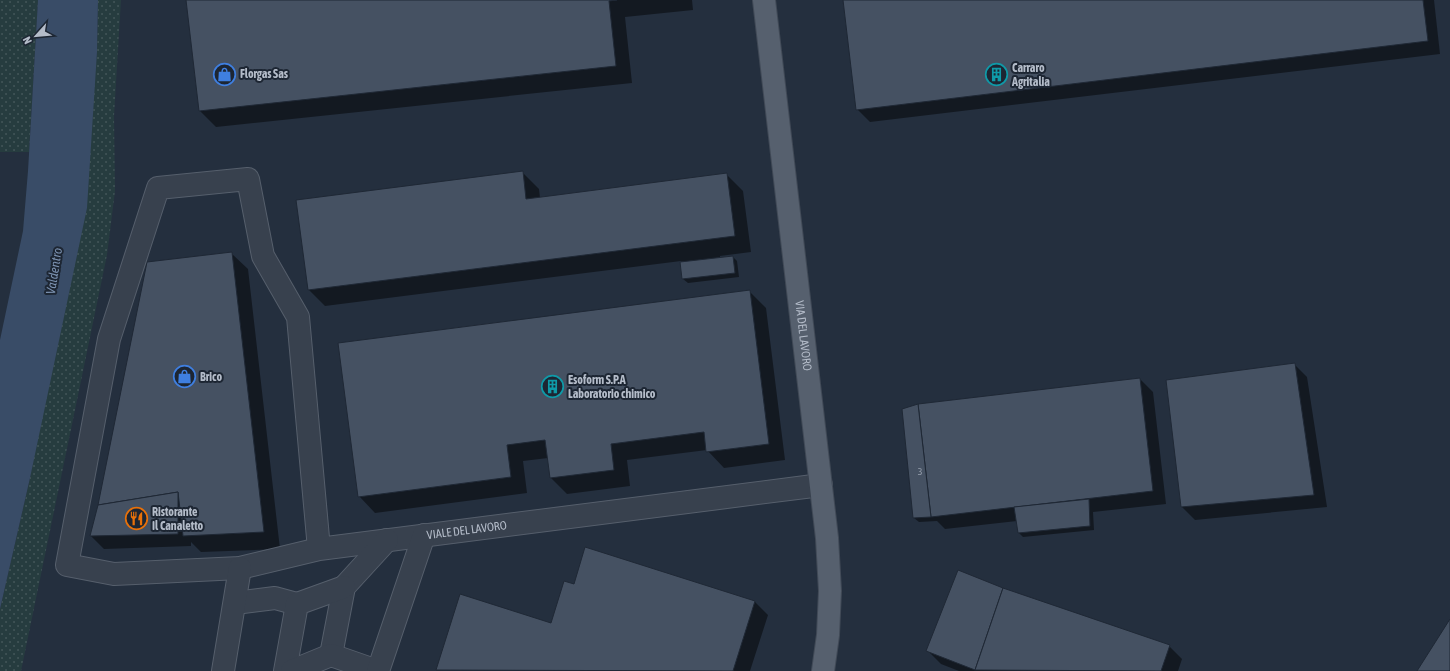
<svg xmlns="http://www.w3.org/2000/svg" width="1450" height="671" font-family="'Asap Condensed',sans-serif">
<defs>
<pattern id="green-dots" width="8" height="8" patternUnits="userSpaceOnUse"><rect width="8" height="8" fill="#263c3f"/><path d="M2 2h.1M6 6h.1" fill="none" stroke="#435659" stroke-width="1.8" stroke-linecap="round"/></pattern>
</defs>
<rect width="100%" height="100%" fill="#242f3e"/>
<g fill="url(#green-dots)">
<path d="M0,0H38L29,152H0Z"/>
<path d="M98,0H121L114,116L115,191L107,255L21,671H0V609L30,478L97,52Z"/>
</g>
<path fill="#394c67" d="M38,0H98L97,52L87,208L30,478L0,609V340L23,231L28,171Z"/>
<g fill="#0007">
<path d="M187,0H692L693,10L625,17L632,83L216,127L200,111Z"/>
<path d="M844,0H1434L1440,54L870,122L857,109Z"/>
<path d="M522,172L539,189L540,198L726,174L743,191L751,252L720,256V258L733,257L737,261L739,277L688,283L683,279L681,261L325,306L309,290Z"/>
<path d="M231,253L248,269L280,549L201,552L191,542V546L104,549L91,536L99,505Z"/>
<path d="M749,291L766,308L785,460L724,468L707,450L627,460L630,486L567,494L551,478L548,458L523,461L527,493L375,513L359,496Z"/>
<path d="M1294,364L1307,377L1327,507L1195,520L1182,507Z"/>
<path d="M1140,379L1153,392L1166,504L1093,512L1094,530L1023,537L1019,533L1017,521L945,529L937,521L919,522L914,518L903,410Z"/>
<path d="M586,549L755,602L768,615L750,671L437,670L460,595L552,624L574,585Z"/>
<path d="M1003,589L1169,646L1182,659L1178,671H959L941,664L928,651Z"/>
</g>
<g fill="#455162" stroke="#1f2835">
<path d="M186,0H617L609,1L616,66L199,111Z"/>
<path d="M843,0H1423L1428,41L856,110Z"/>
<path d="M523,171L526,199L727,173L735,236L308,290L296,200Z"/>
<path d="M232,252L264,532L183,536L178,492L98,505L147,262Z"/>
<path d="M733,256L735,273L682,279L680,262Z"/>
<path d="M750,290L769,444L706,452L704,432L611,444L614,470L550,478L545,440L507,445L511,477L358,497L338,343Z"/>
<path d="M1295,363L1314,495L1181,507L1166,380Z"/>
<path d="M1140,378L1153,491L931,517L918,404Z"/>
<path d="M918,404L931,517L913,518L902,409Z"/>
<path d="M178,492V534L90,536L98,505Z"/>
<path d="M1089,499L1090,526L1018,533L1014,507Z"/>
<path d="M585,547L755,601L733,671L436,670L460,594L551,623L564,581L574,584Z"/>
<path d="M958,570L1003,588L975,670L926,651Z"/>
<path d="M1003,588L1170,645L1161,671L975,670Z"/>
<path d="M1450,619V671H1417Z"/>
</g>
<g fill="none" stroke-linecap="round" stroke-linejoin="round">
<defs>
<g id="minor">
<path id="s1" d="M319,549L298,317L263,256L248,179L158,188L109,339L67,565L114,574L240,568L319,549L821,485"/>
<path d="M235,603L275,598L297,604"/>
<path d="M331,655L344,587L387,540"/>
<path d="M223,671L240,568"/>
<path d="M285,671L297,604L344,587"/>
<path d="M292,671L331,655L377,671"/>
<path d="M378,671L424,535"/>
</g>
<g id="major">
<path id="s2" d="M764,0L827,538L830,591L828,635L823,671"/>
</g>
</defs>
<use href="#minor" stroke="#565f6c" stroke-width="24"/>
<use href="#major" stroke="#414a57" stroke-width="24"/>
<use href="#minor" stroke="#38414e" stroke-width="22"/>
<use href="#major" stroke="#56606e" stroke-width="22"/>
</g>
<defs>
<symbol id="shop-ring" viewBox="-11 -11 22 22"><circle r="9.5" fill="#1d2633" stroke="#3f7fe0" stroke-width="1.5"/><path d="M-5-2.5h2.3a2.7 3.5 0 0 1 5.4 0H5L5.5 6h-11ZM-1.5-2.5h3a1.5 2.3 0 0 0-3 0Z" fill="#3f7fe0"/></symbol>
<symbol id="building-ring" viewBox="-11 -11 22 22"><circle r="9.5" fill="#1d2633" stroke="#0f9aa8" stroke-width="1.5"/><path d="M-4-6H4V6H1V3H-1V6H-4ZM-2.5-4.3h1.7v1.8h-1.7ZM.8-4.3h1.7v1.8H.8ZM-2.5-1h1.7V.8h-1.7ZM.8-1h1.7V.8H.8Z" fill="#0f9aa8"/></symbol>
<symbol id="restaurant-ring" viewBox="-11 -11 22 22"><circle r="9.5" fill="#1d2633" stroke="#e8710a" stroke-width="1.5"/><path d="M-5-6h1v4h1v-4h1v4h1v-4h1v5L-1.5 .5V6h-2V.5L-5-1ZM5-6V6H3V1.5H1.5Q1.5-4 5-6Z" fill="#e8710a"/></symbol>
</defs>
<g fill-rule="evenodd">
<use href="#shop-ring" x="212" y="62" width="25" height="25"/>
<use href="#building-ring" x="984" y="62" width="25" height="25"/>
<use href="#shop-ring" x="172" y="364" width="25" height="25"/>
<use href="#building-ring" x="540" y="374" width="25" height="25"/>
<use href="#restaurant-ring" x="124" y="506" width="25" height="25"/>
</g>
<g text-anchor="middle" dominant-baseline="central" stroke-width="4" stroke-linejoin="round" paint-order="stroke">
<g font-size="10" fill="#98a1af">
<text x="920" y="471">3</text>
</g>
<g font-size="12" font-weight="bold" fill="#b4bcc9" stroke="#1d2633" text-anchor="start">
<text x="1012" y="68">Carraro<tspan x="1012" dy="14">Agritalia</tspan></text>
<text x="240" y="74">Florgas Sas</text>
<text x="200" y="377">Brico</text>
<text x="568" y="380">Esoform S.P.A<tspan x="568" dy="14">Laboratorio chimico</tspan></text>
<text x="152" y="512">Ristorante<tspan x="152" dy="14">Il Canaletto</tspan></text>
</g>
<g font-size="12" fill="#b4bcc9" stroke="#1d2633">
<text stroke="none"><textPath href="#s2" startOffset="338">VIA DEL LAVORO</textPath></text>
<text stroke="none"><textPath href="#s1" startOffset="1265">VIALE DEL LAVORO</textPath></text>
</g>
<g font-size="13" font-style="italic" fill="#7c92b1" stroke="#1d2633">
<text transform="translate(54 271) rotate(-81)">Valdentro</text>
</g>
</g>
<g transform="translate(36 36) rotate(243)" stroke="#1d2633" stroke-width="3" paint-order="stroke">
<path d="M0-3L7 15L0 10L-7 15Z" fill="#b4bcc9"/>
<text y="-6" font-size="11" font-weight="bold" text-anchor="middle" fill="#b4bcc9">N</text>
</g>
</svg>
